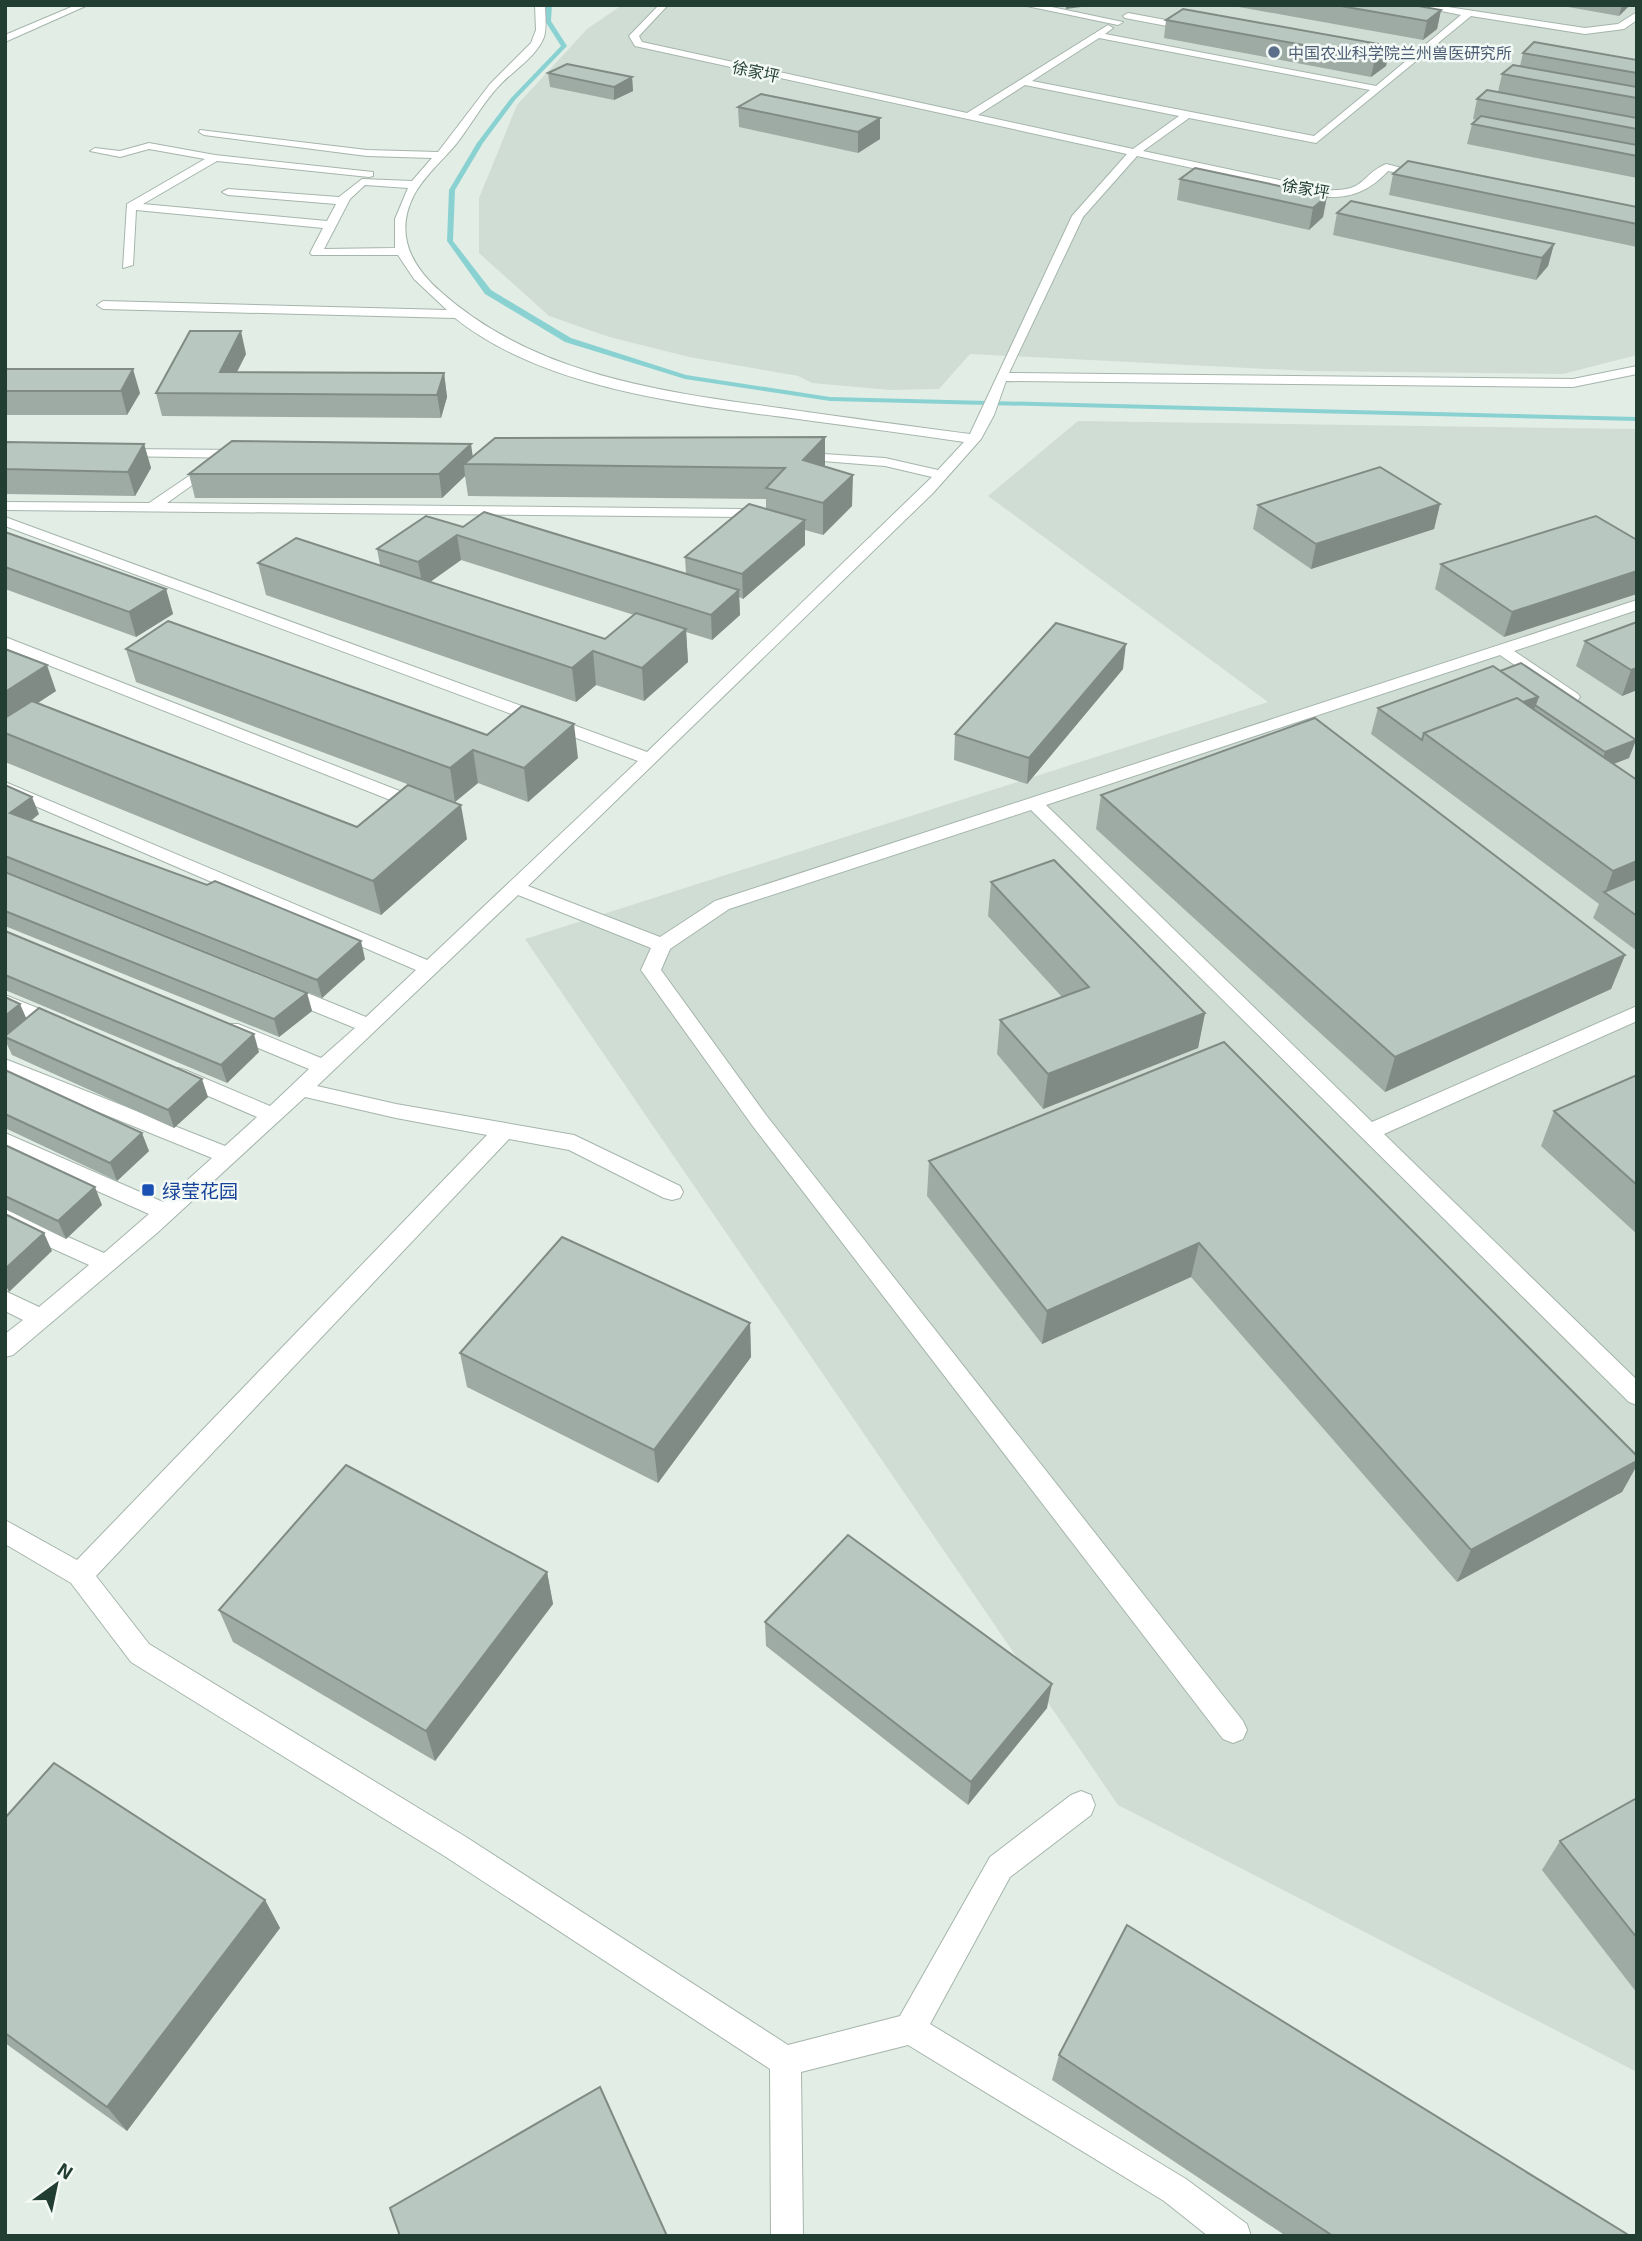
<svg xmlns="http://www.w3.org/2000/svg" width="1642" height="2241" font-family="'Exo 2','Noto Sans SC',sans-serif">
<rect width="100%" height="100%" fill="#e2ede6"/>
<g fill="#d0ddd5">
<path d="M622,5H1637V355L1563,374L1308,371L970,354L939,389L890,390L812,383L798,376L689,357L609,337L549,316L479,253V198L517,105L587,29Z"/>
<path d="M1078,421L1637,429V2072L1118,1805L525,939L1268,702L988,496Z"/>
</g>
<g fill="none" stroke-linecap="round" stroke-linejoin="round">
<path fill="#8ad2d2" fill-rule="evenodd" d="M546,5H552L551,21L567,46L515,100L483,143L455,190L453,241L491,290L571,338L686,375L830,397L1637,417V421L830,401L685,379L565,342L485,294L447,241L449,190L477,143L511,98L561,46L545,21Z"/>
<defs>
<g id="minor">
<path d="M76,5H88L5,42V35Z"/>
<path d="M535,5H545C545,15 547,27 544,37C536,58 512,71 498,87C482,104 471,125 457,143C443,160 424,176 414,195C394,234 411,266 441,292C531,372 650,390 765,406C833,416 902,425 970,434L1072,216L1127,154L635,46L629,36L659,5H668L639,36L642,42L967,113L1108,25L1113,28L1105,34L1376,86L1461,15L1412,5H1435L1585,28L1618,24L1637,12V20L1624,29L1585,34L1471,16L1316,143L1189,118L1143,151L1326,190C1367,192 1359,176 1386,164L1430,175L1425,178L1388,171C1370,190 1353,198 1326,197L1137,156L1083,217L1009,373L1573,379L1637,366V374L1573,387L1006,381L994,415L981,439L933,493L528,886L660,937L715,901L1637,600V610L1514,651L1578,694L1580,697L1578,700H1566L1500,655L1046,805L1372,1122L1637,1006V1021L1384,1134L1637,1380V1405L1629,1402L1031,810L729,909L670,949L661,970L766,1115L1243,1721L1247,1730L1243,1739L1233,1743L1223,1739L752,1125L641,970L651,948L518,895L317,1086L396,1104L574,1135L680,1186L683,1192L680,1198L672,1200L664,1198L569,1150L509,1139L96,1576L149,1644L466,1837L788,2045L900,2016L990,1857L1071,1795L1081,1791L1091,1795L1095,1805L1091,1815L1010,1877L930,2024L1186,2179L1247,2224L1251,2236H1208L1164,2201L908,2045L801,2072L803,2236H771L770,2069L446,1857L131,1662L71,1583L5,1544V1520L77,1560L487,1135L396,1118L305,1097L157,1233L13,1355L5,1357V1334L23,1320L5,1311V1291L39,1307L89,1265L5,1227V1209L104,1253L149,1214L5,1150V1133L163,1202L212,1158L5,1074V1059L225,1146L257,1117L171,1080L168,1075L171,1070L178,1068L185,1070L270,1106L309,1069L224,1034L221,1029L224,1024H238L321,1058L355,1028L276,996L273,991L276,986H290L366,1017L416,970L5,793V782L427,960L638,761L5,526V517L647,752L932,477L885,466L798,459L793,458V452L885,458L938,470L964,442C911,434 858,427 805,420C693,405 546,391 455,318L103,309L97,305L103,301L447,310L414,279L398,255H312L310,253L323,228L136,210L133,265L123,268L127,204L205,159L149,149L120,157L90,151L95,148L120,151L149,143L215,155L373,172V176L369,177L217,161L143,204L327,221L336,204L228,195L222,192L228,189L339,197L362,179L412,181L432,158L367,156L204,135L199,132L200,130L367,150L438,152L490,84L531,43L536,30ZM1099,38L1370,90L1314,136L1032,81ZM1025,85L1179,116L1133,149L978,115ZM365,185L408,188L395,219V248L324,249L350,199Z"/>
<path d="M1022,5H1042L1123,22L1118,25Z"/>
<path d="M1128,13L1193,25L1198,28L1193,31L1125,18L1123,16Z"/>
<path d="M119,449L245,450L252,454L245,458L114,456V450Z"/>
<path d="M214,459L219,460V466L167,503L743,509L750,513L743,517L5,510V502L149,503Z"/>
<path d="M5,637L410,795L413,799L404,804L398,803L5,648Z"/>
<path d="M5,995L65,1019L68,1024L65,1029L58,1031L5,1010Z"/>
</g>
</defs>
<use href="#minor" stroke="#a5b5ac" stroke-width="2"/>
<use href="#minor" fill="#fff" fill-rule="evenodd"/>
</g>
<g fill="#9eaba4" fill-rule="evenodd">
<path d="M1228,5H1413L1441,10L1437,29L1423,40Z"/>
<path d="M1557,5H1630L1619,16Z"/>
<path d="M1166,20L1390,46L1386,66L1371,77L1164,38Z"/>
<path d="M1523,53L1637,60V178L1467,144L1472,124L1476,120L1473,119L1477,99L1498,92L1502,74L1520,66Z"/>
<path d="M548,73L632,77L633,91L614,100L550,87Z"/>
<path d="M738,107L880,118V139L858,153L739,127Z"/>
<path d="M1393,174L1637,207V247L1389,195Z"/>
<path d="M1180,179L1327,196L1323,217L1309,230L1177,200Z"/>
<path d="M1337,213L1554,244L1548,266L1536,280L1333,235Z"/>
<path d="M246,354L237,372L444,373L447,397L441,418L162,416L156,393Z"/>
<path d="M5,369L140,393L127,415H5Z"/>
<path d="M5,442L144,444L151,468L135,496L5,494Z"/>
<path d="M473,457L825,467L852,506L823,535L805,530V545L743,599L739,597L740,615L712,640L686,632L688,662L644,701L596,685L576,702L266,595L258,563L380,565L377,549L463,527L686,574L685,557L766,509V499L468,496L465,476L442,498H195L189,474ZM461,560L634,615L605,639L430,582Z"/>
<path d="M1440,504L1434,529L1311,569L1253,529L1258,505Z"/>
<path d="M1596,516L1504,637L1435,589L1441,564Z"/>
<path d="M5,532L166,589L173,614L136,637L5,589Z"/>
<path d="M1637,622V690L1622,696L1576,666L1585,641Z"/>
<path d="M5,649L56,691L38,703L357,827L467,839L381,915L5,762Z"/>
<path d="M126,649L487,735L578,758L528,802L478,783L455,802L136,682Z"/>
<path d="M1123,669L1027,784L954,760L955,734Z"/>
<path d="M1500,671L1636,740L1629,758L1613,764L1637,780V951L1593,918L1599,904L1371,734L1378,708Z"/>
<path d="M5,785L39,814L31,821L365,959L322,998L5,871Z"/>
<path d="M1101,795L1625,955L1611,989L1385,1092L1096,829Z"/>
<path d="M5,872L307,993L312,1011L279,1037L5,926Z"/>
<path d="M991,882L1205,1013L1198,1048L1043,1109L997,1054L1000,1020L1062,997L988,916Z"/>
<path d="M5,931L259,1052L227,1083L5,990Z"/>
<path d="M5,997L27,1019L208,1097L174,1128L12,1055L5,1040Z"/>
<path d="M1224,1042L1637,1456V1465L1622,1492L1457,1582L1191,1277L1042,1344L927,1196L929,1161Z"/>
<path d="M5,1070L149,1151L117,1181L5,1128Z"/>
<path d="M1637,1075V1234L1541,1146L1554,1111Z"/>
<path d="M5,1145L102,1205L66,1239L5,1209Z"/>
<path d="M750,1323L751,1357L658,1483L467,1387L460,1353Z"/>
<path d="M547,1572L553,1604L435,1761L233,1642L219,1610Z"/>
<path d="M765,1622L1047,1708L968,1805L766,1646Z"/>
<path d="M1637,1798V1993L1542,1870L1560,1841Z"/>
<path d="M5,1818L265,1900L280,1928L127,2131L5,2043Z"/>
<path d="M1059,2055L1630,2236H1286L1052,2080Z"/>
</g>
<g fill="#818b86">
<path d="M1066,5H1096L1066,9Z"/>
<path d="M1622,5H1630L1619,16Z"/>
<path d="M1441,10L1437,29L1423,40L1427,21Z"/>
<path d="M1390,46L1386,66L1371,77L1375,58Z"/>
<path d="M632,77L633,91L614,100V87Z"/>
<path d="M880,118V139L858,153V132Z"/>
<path d="M1327,196L1323,217L1309,230L1313,208Z"/>
<path d="M1554,244L1548,266L1536,280L1542,258Z"/>
<path d="M241,331L246,354L226,393L220,372Z"/>
<path d="M133,369L140,393L127,415L121,391Z"/>
<path d="M444,373L447,397L441,418L437,395Z"/>
<path d="M825,437V468L803,460Z"/>
<path d="M144,444L151,468L135,496L128,472Z"/>
<path d="M471,444L474,465L464,464L465,476L442,498L439,474Z"/>
<path d="M853,475L852,506L823,535V503Z"/>
<path d="M1440,504L1434,529L1311,569L1316,544Z"/>
<path d="M805,520V545L743,599L742,574Z"/>
<path d="M457,535L461,560L423,587L418,562Z"/>
<path d="M1637,571V594L1504,637L1512,612Z"/>
<path d="M166,589L173,614L136,637L129,612Z"/>
<path d="M739,590L740,615L712,640L711,615Z"/>
<path d="M686,629L688,662L644,701L642,668Z"/>
<path d="M1126,644L1123,669L1027,784L1029,758Z"/>
<path d="M593,651L596,685L576,702L572,668Z"/>
<path d="M47,665L56,691L5,724V692Z"/>
<path d="M1637,668V690L1622,696L1631,670Z"/>
<path d="M1538,697L1530,723L1430,737Z"/>
<path d="M574,724L578,758L528,802L524,768Z"/>
<path d="M1636,740L1629,758L1598,770L1605,752Z"/>
<path d="M473,750L478,783L455,802L450,768Z"/>
<path d="M32,797L39,814L17,831L10,813Z"/>
<path d="M461,805L467,839L381,915L373,881Z"/>
<path d="M1637,861V890L1605,893L1613,871Z"/>
<path d="M361,941L365,959L322,998L317,980Z"/>
<path d="M1625,955L1611,989L1385,1092L1395,1057Z"/>
<path d="M307,993L312,1011L279,1037L274,1019Z"/>
<path d="M20,1004L28,1022L5,1037V1016Z"/>
<path d="M1205,1013L1198,1048L1043,1109L1048,1074Z"/>
<path d="M254,1034L259,1052L227,1083L221,1065Z"/>
<path d="M202,1079L208,1097L174,1128L168,1110Z"/>
<path d="M142,1133L149,1151L117,1181L110,1163Z"/>
<path d="M95,1187L102,1205L66,1239L58,1221Z"/>
<path d="M44,1233L52,1251L9,1292L5,1284V1269Z"/>
<path d="M1199,1243L1191,1277L1042,1344L1047,1311Z"/>
<path d="M750,1323L751,1357L658,1483L654,1450Z"/>
<path d="M1637,1461V1465L1622,1492L1457,1582L1471,1550Z"/>
<path d="M547,1572L553,1604L435,1761L426,1731Z"/>
<path d="M1052,1684L1047,1708L968,1805L971,1782Z"/>
<path d="M265,1900L280,1928L127,2131L107,2107Z"/>
</g>
<g fill="#b8c7bf" stroke="#818b86" stroke-width="2">
<path d="M1335,5H1413L1441,10L1427,21Z"/>
<path d="M1183,9L1390,46L1375,58L1166,20Z"/>
<path d="M1534,42L1637,60V73L1523,53Z"/>
<path d="M567,64L632,77L614,87L548,73Z"/>
<path d="M1513,65L1637,87V98L1502,74Z"/>
<path d="M1487,90L1637,118V129L1477,99Z"/>
<path d="M761,94L880,118L858,132L738,107Z"/>
<path d="M1481,116L1637,145V156L1472,124Z"/>
<path d="M1408,161L1637,207V224L1393,174Z"/>
<path d="M1195,168L1327,196L1313,208L1180,179Z"/>
<path d="M1351,201L1554,244L1542,258L1337,213Z"/>
<path d="M190,331H241L220,372L444,373L437,395L156,393Z"/>
<path d="M5,369H133L121,391H5Z"/>
<path d="M825,437L803,460L853,475L823,503L766,488L785,468L464,464L495,438Z"/>
<path d="M232,441L471,444L439,474H189Z"/>
<path d="M5,442L144,444L128,472L5,469Z"/>
<path d="M1380,467L1440,504L1316,544L1258,505Z"/>
<path d="M749,504L805,520L742,574L685,557Z"/>
<path d="M484,512L739,590L711,615L457,535L418,562L377,549L426,516L463,527Z"/>
<path d="M1596,516L1637,540V571L1512,612L1441,564Z"/>
<path d="M5,532L166,589L129,612L5,567Z"/>
<path d="M296,538L605,639L636,613L686,629L642,668L593,651L572,668L258,563Z"/>
<path d="M168,621L487,735L522,706L574,724L524,768L473,750L450,768L126,649Z"/>
<path d="M1637,622V668L1631,670L1585,641Z"/>
<path d="M1056,623L1126,644L1029,758L955,734Z"/>
<path d="M5,649L47,665L5,692Z"/>
<path d="M1521,663L1636,740L1605,752L1535,705L1538,697L1500,671Z"/>
<path d="M1493,666L1538,697L1523,702L1517,698L1424,733L1422,740L1378,708Z"/>
<path d="M1517,698L1637,780V861L1613,871L1424,733Z"/>
<path d="M32,701L357,827L408,785L461,805L373,881L5,733V718Z"/>
<path d="M1315,718L1625,955L1395,1057L1101,795Z"/>
<path d="M5,785L32,797L10,813L207,885L215,881L361,941L317,980L5,856Z"/>
<path d="M1054,860L1205,1013L1048,1074L1000,1020L1089,987L991,882Z"/>
<path d="M5,872L307,993L274,1019L5,911Z"/>
<path d="M1637,878V916L1604,892Z"/>
<path d="M5,931L254,1034L221,1065L5,975Z"/>
<path d="M5,997L20,1004L5,1016Z"/>
<path d="M39,1008L202,1079L168,1110L5,1037V1036Z"/>
<path d="M1224,1042L1637,1456V1461L1471,1550L1199,1243L1047,1311L929,1161Z"/>
<path d="M5,1070L142,1133L110,1163L5,1114Z"/>
<path d="M1637,1075V1185L1554,1111Z"/>
<path d="M5,1145L95,1187L58,1221L5,1196Z"/>
<path d="M5,1214L44,1233L5,1269Z"/>
<path d="M562,1237L750,1323L654,1450L460,1353Z"/>
<path d="M346,1465L547,1572L426,1731L219,1610Z"/>
<path d="M848,1535L1052,1684L971,1782L765,1622Z"/>
<path d="M54,1763L265,1900L107,2107L5,2033V1818Z"/>
<path d="M1637,1798V1938L1560,1841Z"/>
<path d="M1127,1925L1630,2236H1333L1059,2055Z"/>
<path d="M600,2087L667,2236H400L390,2208Z"/>
</g>
<circle fill="#5c6f8a" stroke="#f3f9f5" stroke-width="2.5" cx="1274" cy="52" r="7"/>
<rect fill="#1a4fb4" stroke="#f3f9f5" stroke-width="2.5" x="141" y="1183" width="14" height="14" rx="3.5"/>
<g text-anchor="middle" dominant-baseline="central" stroke-width="5" stroke-linejoin="round" paint-order="stroke">
<g font-size="16" fill="#4e5e75" stroke="#f3f9f5" text-anchor="start">
<text x="1288" y="52">中国农业科学院兰州兽医研究所</text>
</g>
<g font-size="16" fill="#223e32" stroke="#f3f9f5">
<text transform="translate(756 71) rotate(12)">徐家坪</text>
<text transform="translate(1306 188) rotate(10)">徐家坪</text>
</g>
<g font-size="19" fill="#164399" stroke="#f3f9f5" text-anchor="start">
<text x="162" y="1190">绿莹花园</text>
</g>
</g>
<rect width="1642" height="2241" fill="none" stroke="#223e32" stroke-width="14"/>
<g transform="translate(56 2185) rotate(33)" stroke="#f3f9f5" stroke-width="5" paint-order="stroke">
<path d="M0-5L12 26L0 18L-12 26Z" fill="#223e32"/>
<text y="-10" font-size="19" font-weight="bold" text-anchor="middle" fill="#223e32">N</text>
</g>
</svg>
